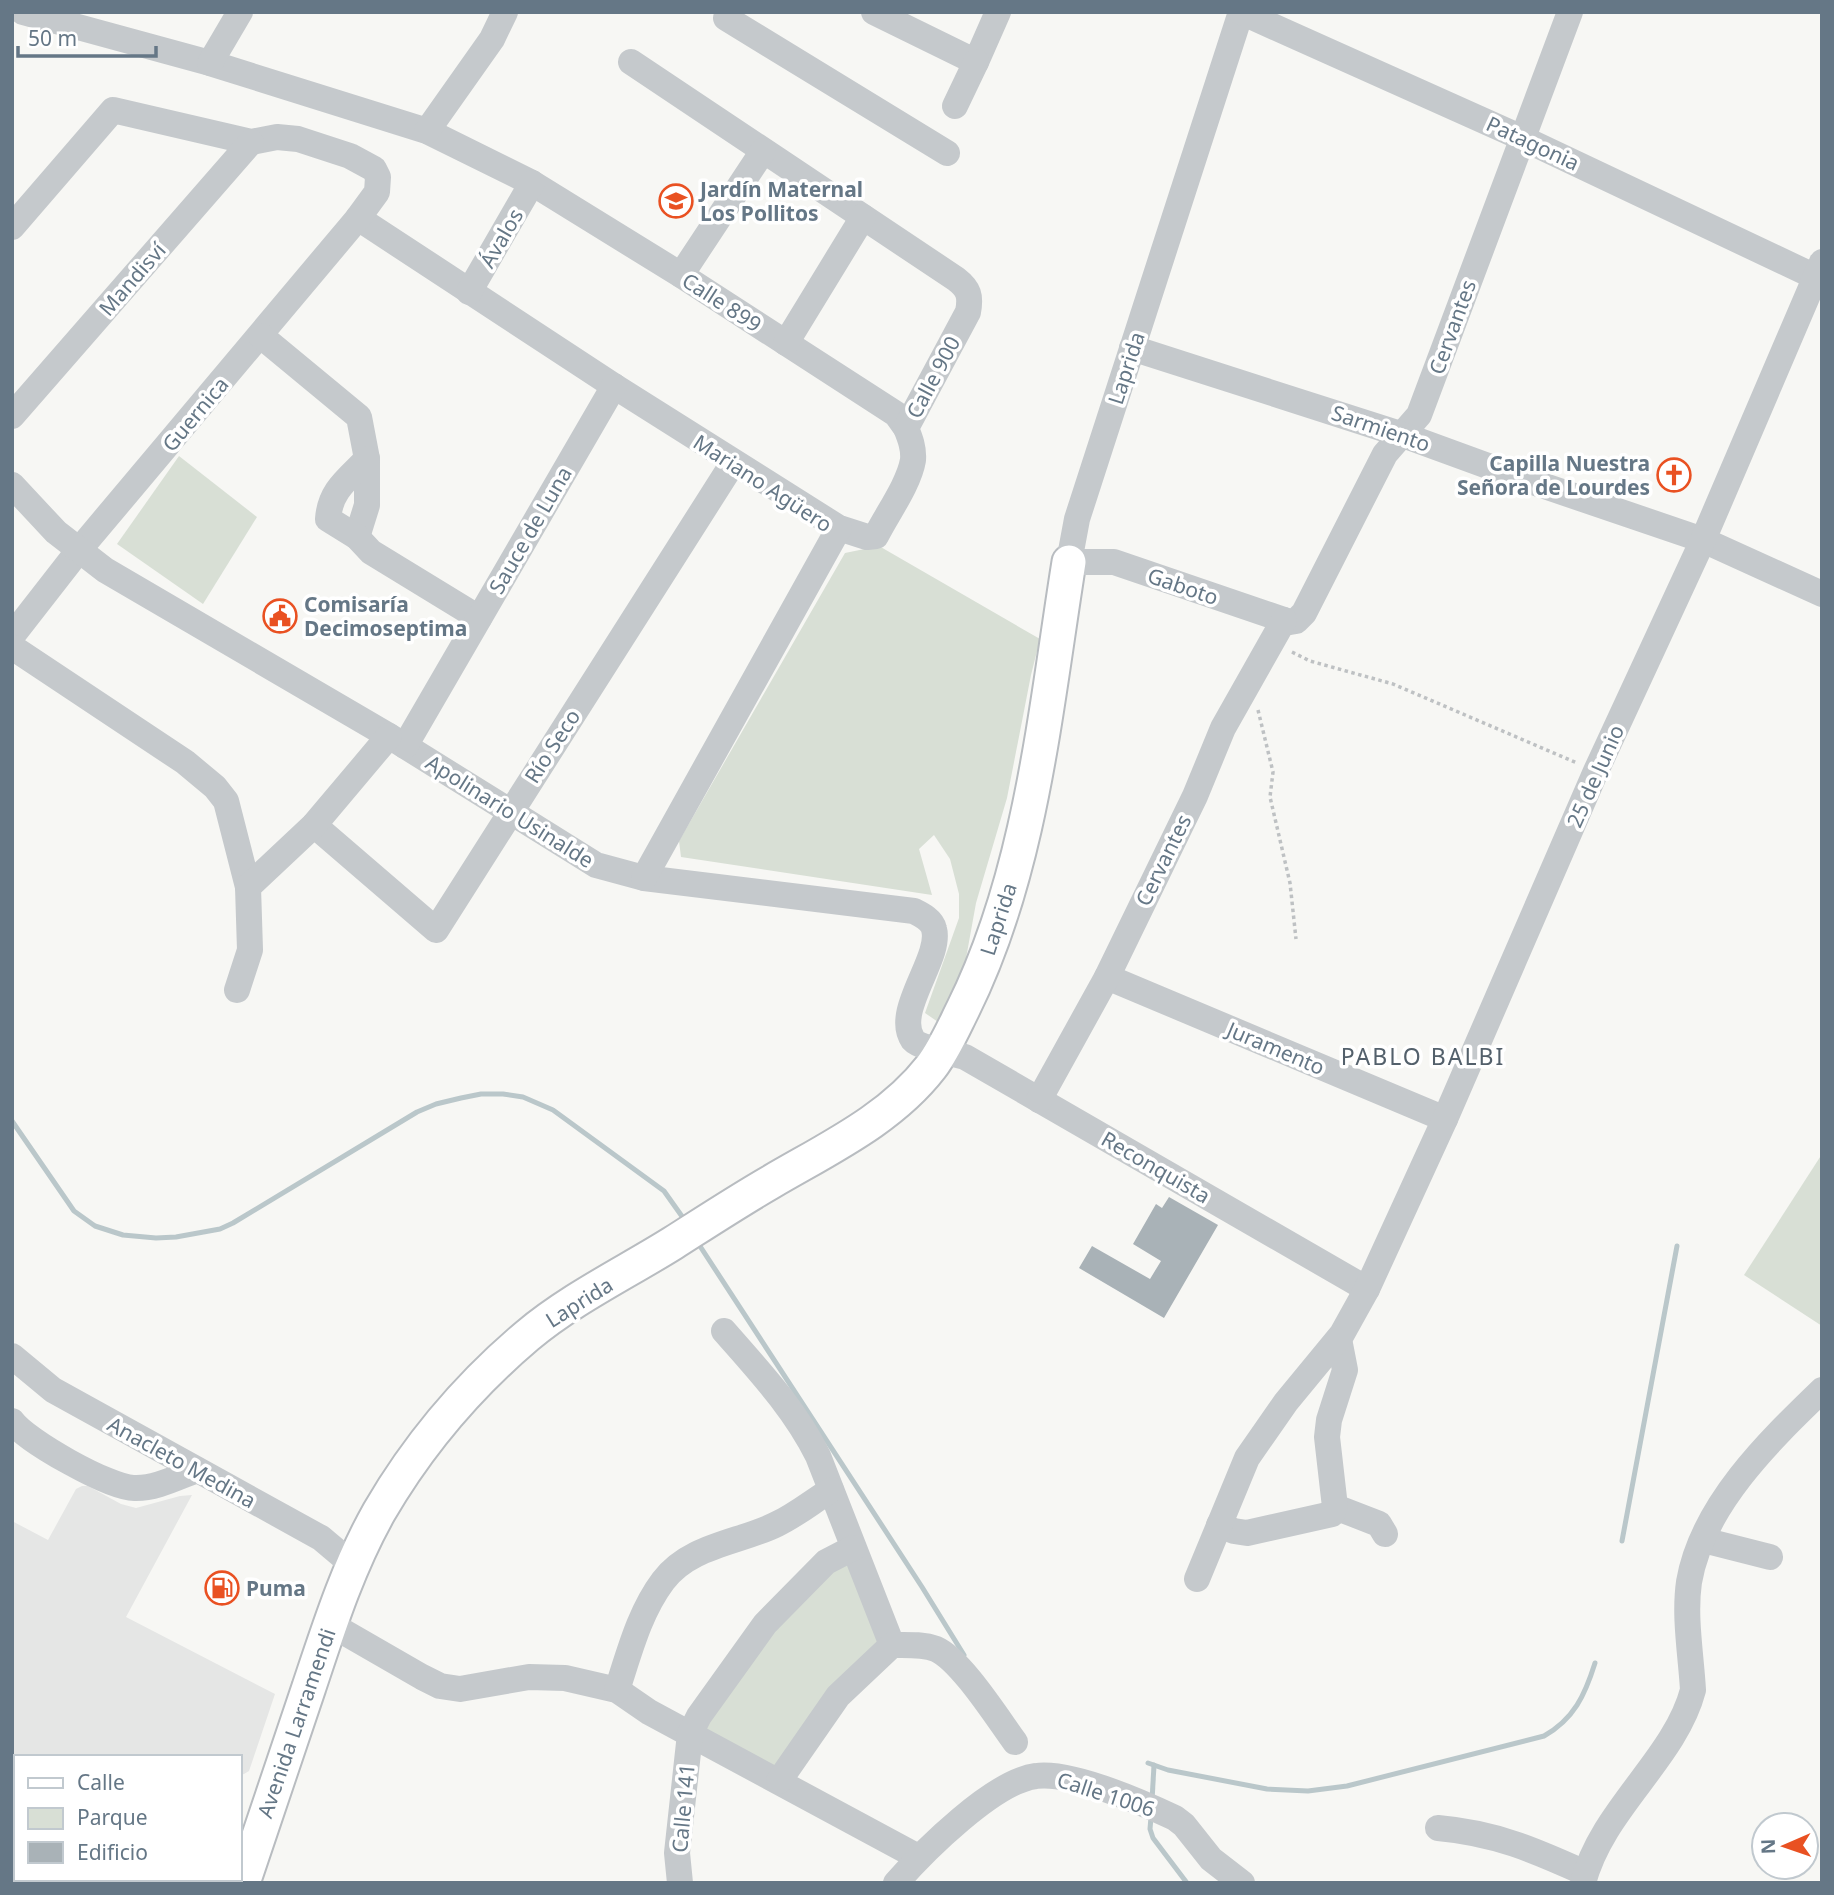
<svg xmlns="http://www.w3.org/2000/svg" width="1834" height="1895" font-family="'Noto Sans',sans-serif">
<rect width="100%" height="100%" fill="#f7f7f4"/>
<path fill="#e5e6e5" d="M82,1486H88L121,1504L136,1508L180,1496L192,1495L126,1617L275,1694L249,1771L244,1774L240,1775V1757H16V1879H212L211,1883H12V1521L48,1540L76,1489Z"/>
<g fill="#d8dfd5">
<path d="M179,456L257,517L203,604L117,544Z"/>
<path d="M879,546L1040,639L1031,675L1007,798L976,903L965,964L941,1024L925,1013L959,918V894L950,859L934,835L919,849L932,895L681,857L679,841L845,553Z"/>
<path d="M1822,1154V1326L1744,1275Z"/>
<path d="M846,1559L884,1638L777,1768L701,1727L778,1622Z"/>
</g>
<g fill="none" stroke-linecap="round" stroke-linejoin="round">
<g stroke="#bac7ca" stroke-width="5">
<path d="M12,1121L74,1211L95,1226L123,1235L156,1238L176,1237L220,1229L233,1223L417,1112L436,1104L461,1098L481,1094H503L523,1097L553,1110L664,1191L686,1222"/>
<path d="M696,1240L922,1587L964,1655"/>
<path d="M1622,1541L1677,1246"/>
<path d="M1148,1763L1168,1770L1267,1789L1308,1791L1347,1786L1544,1736C1574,1719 1585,1695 1595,1663"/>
<path d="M1152,1801L1154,1765"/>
<path d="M1151,1817L1150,1829L1153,1838L1187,1883"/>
</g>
</g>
<path fill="#a9b2b7" d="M1169,1197L1218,1225L1164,1318L1079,1268L1092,1246L1150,1279L1161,1261L1133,1244L1156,1204L1162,1208Z"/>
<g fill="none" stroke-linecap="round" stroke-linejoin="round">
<defs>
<path id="major" d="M243,1883C265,1817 287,1752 309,1687C329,1627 348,1567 379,1512C418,1445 468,1386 527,1336C571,1299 625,1273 673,1243C706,1222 738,1201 771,1182C827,1149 890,1120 931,1067C944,1050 953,1029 963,1009C1031,872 1045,712 1069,562"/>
</defs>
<use href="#major" stroke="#b8bcc0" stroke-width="37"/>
<g stroke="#bec1c3" stroke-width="3.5" stroke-dasharray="3.5 3.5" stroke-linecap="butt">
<path d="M1292,652L1310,661L1393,684L1577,763"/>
<path d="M1258,710L1273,772L1270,797L1290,883L1296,939"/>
</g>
<g stroke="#c5c9cc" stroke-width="26">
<path d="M23,12L210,63L427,131L532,183L681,275L896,414L906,428"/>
<path d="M729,12L726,18L947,153"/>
<path d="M874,12L976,62L998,12"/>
<path d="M1241,12L1077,519L1069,562H1114L1290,622L1296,621L1304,613L1385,454L1419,415L1570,12"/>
<path d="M1241,12L1522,138L1822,280"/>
<path d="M210,63L240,12"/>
<path d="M955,106L976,62"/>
<path d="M427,131L492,39L505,12"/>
<path d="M358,218L614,386L839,528L867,537L876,536C887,514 909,484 913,460C914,448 910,438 906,428L968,312C971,296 969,289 956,279L631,62"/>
<path d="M12,227L113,110L251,142L277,137L298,139L350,156L374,169L378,177L377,192L358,218L79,550L12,636"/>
<path d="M681,275L763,151"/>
<path d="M469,292L532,183"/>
<path d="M261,336L359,417L367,459V505L357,537"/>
<path d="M786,343L863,217"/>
<path d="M1132,348L1403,435L1518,477L1703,540L1822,594"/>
<path d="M12,416L251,142"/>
<path d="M367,459C348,479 330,490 328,519L357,537L371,552L479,618"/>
<path d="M12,485L56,532L105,570L389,736L596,865L644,878L914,911C922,915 932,920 934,929C942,958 893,1011 913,1040C920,1048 953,1053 965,1057L1367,1289"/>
<path d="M12,647L185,762L215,787L226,801L248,887"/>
<path d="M405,746L614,386"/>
<path d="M314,825L436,930L733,463"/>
<path d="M644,878L839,528"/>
<path d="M1107,977L1445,1119"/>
<path d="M237,990L250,950L248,887L314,825L389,736"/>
<path d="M1039,1100L1107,977L1195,796L1223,728L1284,620"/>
<path d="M724,1331C759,1371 794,1408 818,1456L892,1645"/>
<path d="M12,1356L53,1390L321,1538L353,1565"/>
<path d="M12,1421C26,1441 110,1488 134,1488C155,1489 178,1477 197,1470"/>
<path d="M1335,1507L1379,1524L1385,1534"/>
<path d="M1219,1525L1234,1531L1247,1533L1332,1514L1335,1507L1327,1437L1329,1420L1345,1370L1339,1339"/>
<path d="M1703,1540L1770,1557"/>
<path d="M1197,1579L1247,1458L1286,1402L1342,1334L1367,1289L1445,1119L1596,771L1703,540L1822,262"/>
<path d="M330,1624L422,1677L440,1686L460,1689L529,1677L565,1678L617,1690L649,1712L918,1857"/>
<path d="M617,1690C629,1654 639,1613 663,1581C690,1545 739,1543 777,1524C796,1515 813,1501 831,1490"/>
<path d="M779,1781L838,1696L892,1645C907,1645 923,1644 936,1649C961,1660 998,1719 1015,1742"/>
<path d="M1438,1828C1495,1833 1534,1850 1585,1873"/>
<path d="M680,1883L677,1853L690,1734L699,1716L765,1624L826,1562L853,1548"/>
<path d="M896,1883C924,1851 994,1781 1036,1776C1070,1771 1143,1803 1175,1818L1184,1825L1211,1859L1242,1883"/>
<path d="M1583,1883C1602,1809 1675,1759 1693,1690C1691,1655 1684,1617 1689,1582C1702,1506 1768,1442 1822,1390"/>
</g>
<use href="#major" stroke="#fff" stroke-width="33"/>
</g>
<defs>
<symbol id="school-ring" viewBox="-11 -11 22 22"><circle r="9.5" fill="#fff" stroke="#e95122" stroke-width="1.5"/><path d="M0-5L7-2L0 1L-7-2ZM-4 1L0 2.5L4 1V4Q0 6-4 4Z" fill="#e95122"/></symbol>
<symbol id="church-ring" viewBox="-11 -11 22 22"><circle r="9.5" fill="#fff" stroke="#e95122" stroke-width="1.5"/><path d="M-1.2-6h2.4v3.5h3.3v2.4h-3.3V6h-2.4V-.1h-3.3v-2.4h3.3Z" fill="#e95122"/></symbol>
<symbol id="civic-ring" viewBox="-11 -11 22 22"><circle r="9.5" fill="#fff" stroke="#e95122" stroke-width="1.5"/><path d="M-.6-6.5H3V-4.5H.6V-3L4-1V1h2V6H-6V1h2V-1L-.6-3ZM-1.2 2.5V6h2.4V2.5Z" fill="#e95122"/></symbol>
<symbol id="fuel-ring" viewBox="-11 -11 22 22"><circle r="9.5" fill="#fff" stroke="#e95122" stroke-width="1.5"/><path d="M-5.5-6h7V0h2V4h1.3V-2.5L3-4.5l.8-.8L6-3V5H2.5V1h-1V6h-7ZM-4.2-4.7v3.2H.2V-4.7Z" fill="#e95122"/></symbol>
</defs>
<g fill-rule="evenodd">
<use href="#school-ring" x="657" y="182" width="38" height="38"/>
<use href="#church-ring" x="1655" y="456" width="38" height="38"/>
<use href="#civic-ring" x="261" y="597" width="38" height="38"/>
<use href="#fuel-ring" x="203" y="1569" width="38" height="38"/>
</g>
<g text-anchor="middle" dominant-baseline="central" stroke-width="7" stroke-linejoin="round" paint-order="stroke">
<g font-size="21" fill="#657786" stroke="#fff">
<text transform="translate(1533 143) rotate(25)">Patagonia</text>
<text transform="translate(501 238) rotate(-60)">Ávalos</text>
<text transform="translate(132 279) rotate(-49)">Mandisví</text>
<text transform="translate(722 302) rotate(33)">Calle 899</text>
<text transform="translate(1452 327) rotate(-70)">Cervantes</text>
<text transform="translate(1126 368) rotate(-72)">Laprida</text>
<text transform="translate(933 377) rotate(-62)">Calle 900</text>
<text transform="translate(195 414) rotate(-50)">Guernica</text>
<text transform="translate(1381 428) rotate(19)">Sarmiento</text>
<text transform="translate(763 483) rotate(33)">Mariano Agüero</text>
<text transform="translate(530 530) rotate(-60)">Sauce de Luna</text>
<text transform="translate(1183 586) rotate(19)">Gaboto</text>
<text transform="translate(552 746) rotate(-57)">Río Seco</text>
<text transform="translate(1595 776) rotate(-66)">25 de Junio</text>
<text transform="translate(510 811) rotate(32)">Apolinario Usinalde</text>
<text transform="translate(1163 860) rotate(-64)">Cervantes</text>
<text transform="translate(998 919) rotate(-72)">Laprida</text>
<text transform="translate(1276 1048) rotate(23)">Juramento</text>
<text transform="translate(1156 1167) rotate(30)">Reconquista</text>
<text transform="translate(579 1302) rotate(-32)">Laprida</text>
<text transform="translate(182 1462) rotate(29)">Anacleto Medina</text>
<text transform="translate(296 1723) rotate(-71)">Avenida Larramendi</text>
<text transform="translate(1106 1794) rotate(18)">Calle 1006</text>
<text transform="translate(683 1808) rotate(-85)">Calle 141</text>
</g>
<g font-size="21" font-weight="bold" fill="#657786" stroke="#fff" text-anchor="start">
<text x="700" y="189">Jardín Maternal<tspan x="700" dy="24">Los Pollitos</tspan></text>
<text x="1650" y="463" text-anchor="end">Capilla Nuestra<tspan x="1650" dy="24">Señora de Lourdes</tspan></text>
<text x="304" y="604">Comisaría<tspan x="304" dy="24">Decimoseptima</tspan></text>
<text x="246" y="1588">Puma</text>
</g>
<g font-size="23" letter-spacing="2" fill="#53606b" stroke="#fff">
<text x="1423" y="1056">PABLO BALBI</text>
</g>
</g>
<rect width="1834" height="1895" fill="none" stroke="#657786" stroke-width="28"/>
<rect x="14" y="1755" width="228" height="126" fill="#ffffff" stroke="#c1c9cf" stroke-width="2"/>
<rect x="28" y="1778" width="35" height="10" fill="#ffffff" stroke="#c1c9cf" stroke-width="2"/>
<text x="77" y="1790" font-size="21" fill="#657786">Calle</text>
<rect x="28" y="1808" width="35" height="21" fill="#d8dfd5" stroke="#c1c9cf" stroke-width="2"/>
<text x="77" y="1825" font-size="21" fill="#657786">Parque</text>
<rect x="28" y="1842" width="35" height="21" fill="#a9b2b7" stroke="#c1c9cf" stroke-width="2"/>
<text x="77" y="1860" font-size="21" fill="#657786">Edificio</text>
<g transform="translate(1785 1846) rotate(268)"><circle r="33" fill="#ffffff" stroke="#c1c9cf" stroke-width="2"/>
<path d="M0-5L12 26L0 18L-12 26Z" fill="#e95122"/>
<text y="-10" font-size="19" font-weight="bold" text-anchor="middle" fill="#657786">N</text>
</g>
<path d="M18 46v10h138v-10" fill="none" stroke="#657786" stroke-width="3.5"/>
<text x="28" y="46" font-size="21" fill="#657786" stroke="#ffffff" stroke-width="5" paint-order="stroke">50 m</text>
</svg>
